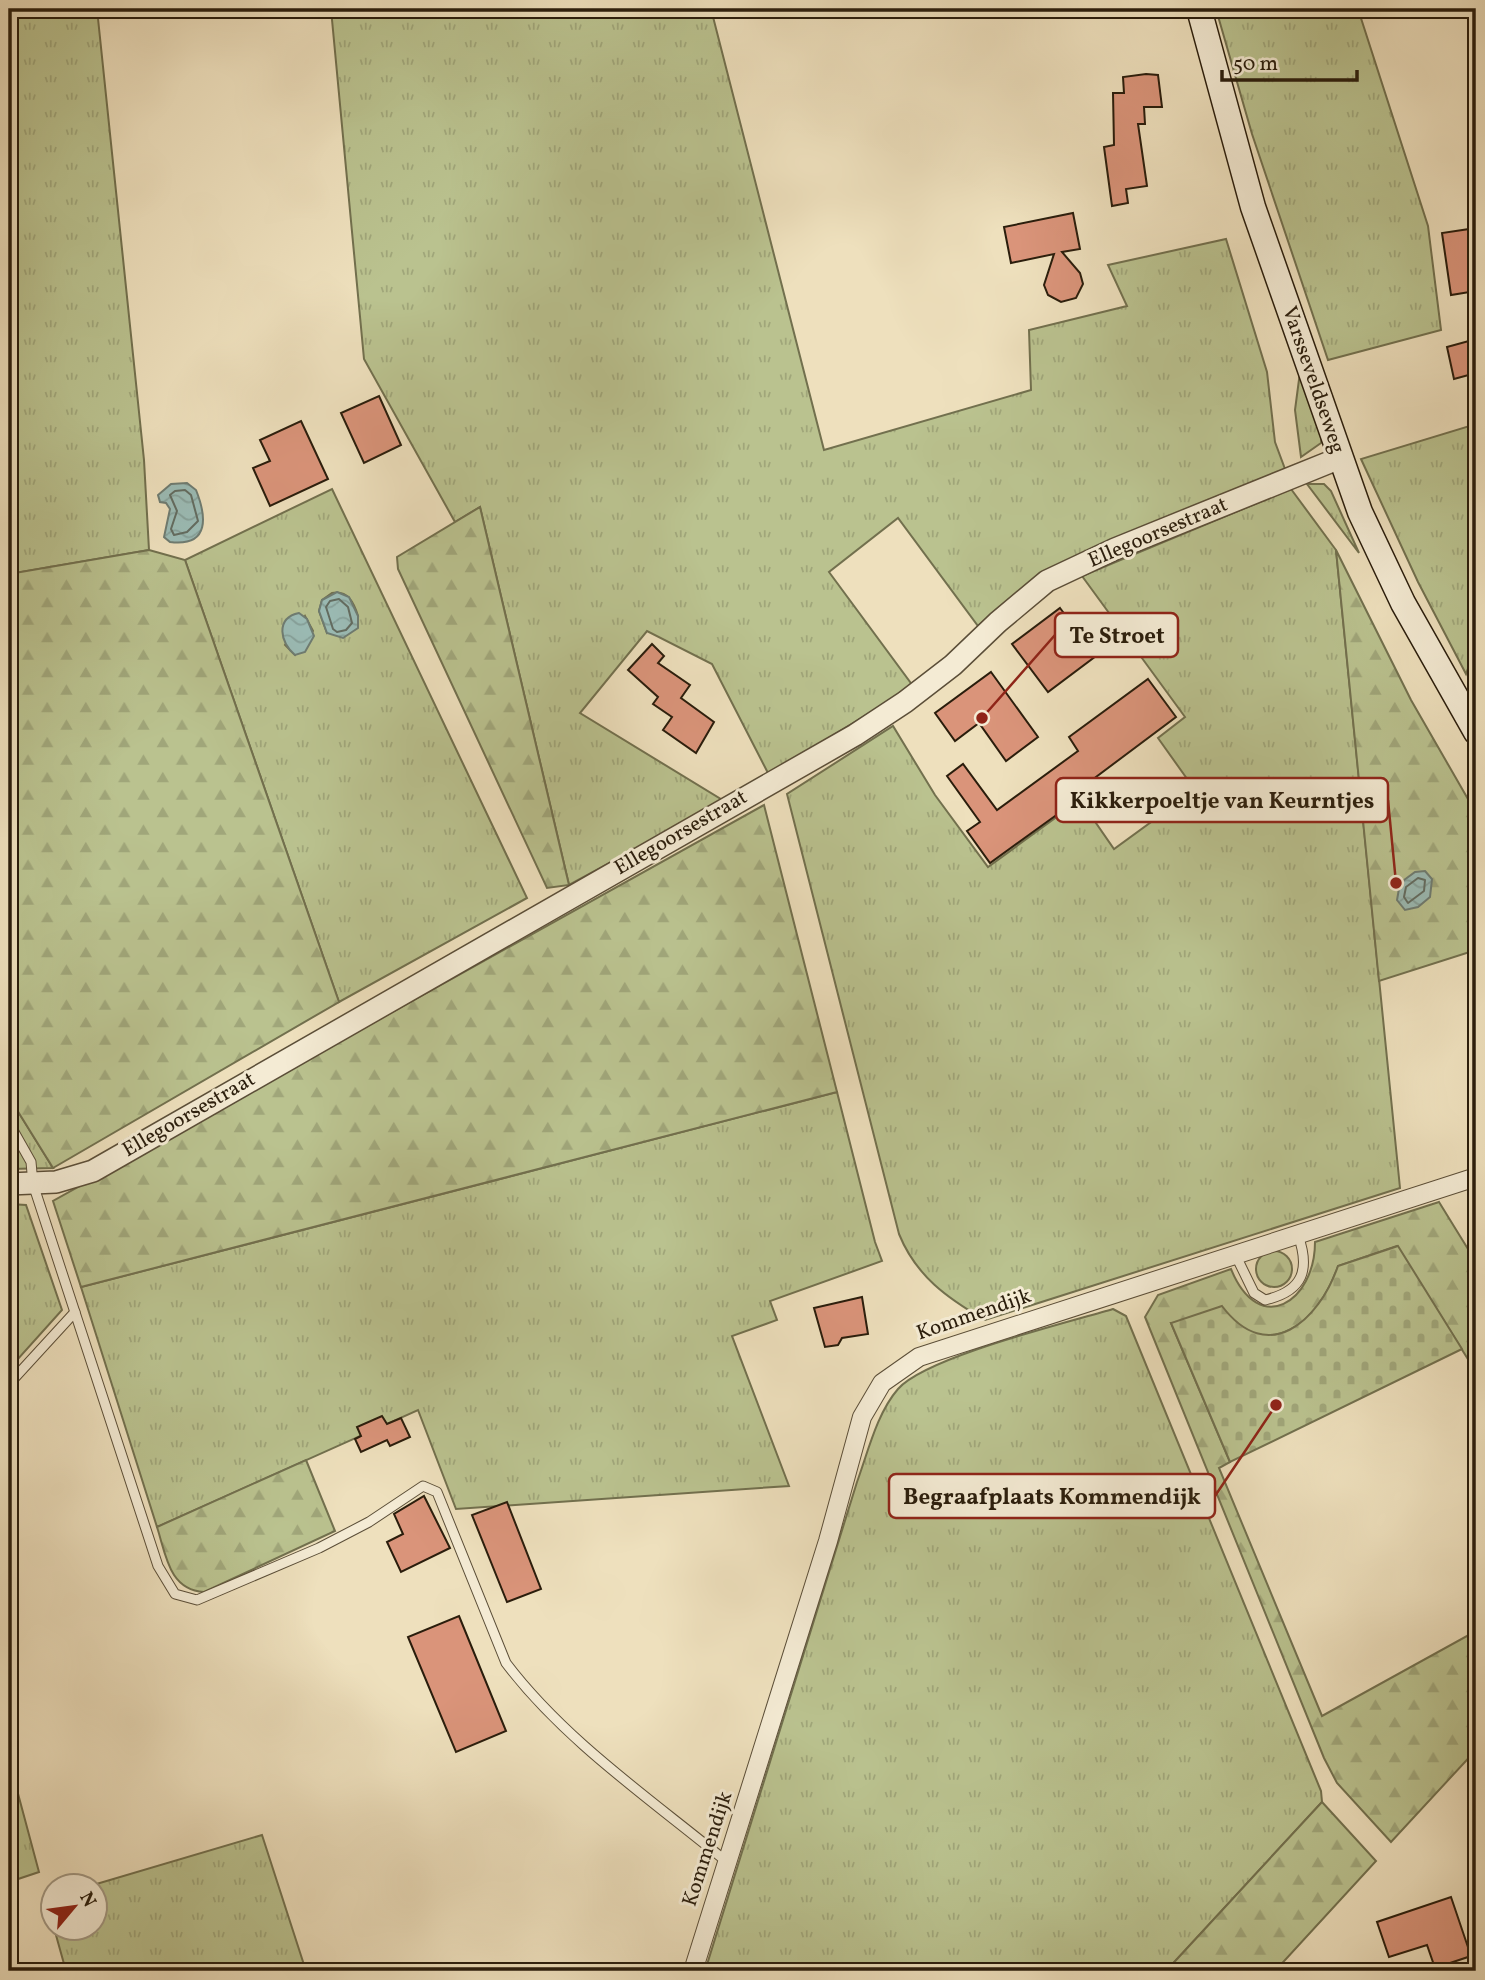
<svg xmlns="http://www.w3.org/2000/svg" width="1485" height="1980" font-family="Vollkorn,serif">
<defs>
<pattern id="grass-tufts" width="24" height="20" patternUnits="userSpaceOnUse" patternTransform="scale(1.75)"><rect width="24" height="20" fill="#bac28f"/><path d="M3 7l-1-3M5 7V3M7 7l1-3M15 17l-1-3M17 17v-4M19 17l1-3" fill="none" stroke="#a0a67a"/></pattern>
<pattern id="forest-firs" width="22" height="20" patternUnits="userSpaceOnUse" patternTransform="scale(1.75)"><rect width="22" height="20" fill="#bac28f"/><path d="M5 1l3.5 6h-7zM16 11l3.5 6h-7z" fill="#a0a67a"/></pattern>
<pattern id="cemetery-stones" width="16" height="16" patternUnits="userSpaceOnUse" patternTransform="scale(1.75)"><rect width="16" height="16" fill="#bac28f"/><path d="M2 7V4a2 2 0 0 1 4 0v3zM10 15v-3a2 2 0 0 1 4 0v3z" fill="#a0a67a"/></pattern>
<pattern id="water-waves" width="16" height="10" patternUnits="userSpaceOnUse" patternTransform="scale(1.75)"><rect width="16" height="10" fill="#9bbcb6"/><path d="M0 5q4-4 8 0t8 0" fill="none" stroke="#86a19b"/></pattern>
</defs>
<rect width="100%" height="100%" fill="#eee0bd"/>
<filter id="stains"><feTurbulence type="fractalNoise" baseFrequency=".00286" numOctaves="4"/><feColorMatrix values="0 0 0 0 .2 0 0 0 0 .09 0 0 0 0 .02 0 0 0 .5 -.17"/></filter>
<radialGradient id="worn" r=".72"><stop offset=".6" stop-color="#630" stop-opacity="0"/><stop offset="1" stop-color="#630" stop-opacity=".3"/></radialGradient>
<g fill="url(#grass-tufts)" stroke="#72704e" stroke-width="2" fill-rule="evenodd">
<path d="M9,9H97L144,460L149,550L9,574Z"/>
<path d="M331,9H711L824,450L1031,390L1029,330L1127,306L1108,265L1226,239L1267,372L1275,442L1285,469L1040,575L978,626L898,518L829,572L913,686L769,775L712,664L647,631L580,713L724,801L569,885L480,507L455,522L364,359Z"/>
<path d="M1216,9H1358L1428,226L1441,330L1328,360L1252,134Z"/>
<path d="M1300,372L1322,431L1321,443L1301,457L1295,410Z"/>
<path d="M1476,424V646L1466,674L1418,582L1361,459Z"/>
<path d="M1307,484H1324L1331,491L1359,553Z"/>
<path d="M332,489L527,898L339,1002L185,560ZM332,593C348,590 354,603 358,616L327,633L319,611L322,600ZM305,616L313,631L295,655L285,645Z"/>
<path d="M1291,489L1336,550L1400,1188L985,1320C947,1298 916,1276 899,1234L787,794L893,726L935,795L988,867L1080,800L1114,849L1195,790L1158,738L1185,717L1082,576Z"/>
<path d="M837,1092L875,1242L882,1261L770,1301L777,1320L732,1336L789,1486L456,1509L418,1410L157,1527L81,1287Z"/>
<path d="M9,1097L53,1168L9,1169Z"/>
<path d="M9,1204L26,1205L62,1310L9,1369Z"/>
<path d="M1113,1309L1126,1316L1321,1791L1322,1802L1166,1971H705L857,1482C868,1452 877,1413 898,1389C926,1357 1066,1323 1113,1309Z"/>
<path d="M9,1760L39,1872L9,1882Z"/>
<path d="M262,1835L306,1971H66L54,1928L94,1927L93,1885Z"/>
</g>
<g fill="url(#forest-firs)" stroke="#72704e" stroke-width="2">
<path d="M480,507L569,885L547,888L398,569L397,557Z"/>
<path d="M149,550L185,560L339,1002L53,1168L9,1097V574Z"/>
<path d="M1336,550L1411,700L1476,813V950L1379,981Z"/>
<path d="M764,805L837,1092L81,1287L53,1201Z"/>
<path d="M1439,1202L1476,1262V1372L1397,1246L1338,1266C1326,1301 1296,1346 1251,1333C1244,1331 1240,1324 1232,1324C1213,1321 1191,1323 1171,1323L1230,1462L1219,1468L1322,1716L1476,1631V1750L1391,1842L1337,1783L1324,1758L1145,1317L1158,1295L1231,1269C1259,1338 1315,1302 1315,1242Z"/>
<circle cx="1274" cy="1269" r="18"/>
<path d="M306,1460L335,1531L204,1592C169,1590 166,1555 157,1527Z"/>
<path d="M1322,1802L1376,1861L1275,1971H1166Z"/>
</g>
<path fill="url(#cemetery-stones)" stroke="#72704e" stroke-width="2" d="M1398,1246L1462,1349L1230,1462L1171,1323L1222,1306C1268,1367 1319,1321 1338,1266Z"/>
<g fill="url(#water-waves)" stroke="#6e7c72" stroke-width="2">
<path d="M187,483L196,490C206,515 211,547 170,542L164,537L170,509L166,503L160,502L158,495L171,484Z"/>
<path d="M337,592L349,597L358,616V628L343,638L327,633L319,611L322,600Z"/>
<path d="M299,613L307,619L314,636L305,652L295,655C280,643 275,618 299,613Z"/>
<path d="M1425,871L1432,879L1430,897L1418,907L1405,910L1397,900L1400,883L1415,872Z"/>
</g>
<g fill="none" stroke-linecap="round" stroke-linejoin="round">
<g stroke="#626c61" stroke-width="2">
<path d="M185,490L191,495L198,521L187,532L174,535L171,529L177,511L170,495L175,491Z"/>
<path d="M339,599L348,607L352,623L346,630L337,632L333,629L326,607L330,601Z"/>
<path d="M1418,878L1425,880L1424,891L1408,903L1404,897L1406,887Z"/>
</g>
</g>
<g fill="#da947a" stroke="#2a1d0c" stroke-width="2">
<path d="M1146,74L1158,75L1162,107H1144L1145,124H1138L1147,186L1126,189L1128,203L1112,206L1104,147L1114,145L1113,93H1124L1123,77Z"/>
<path d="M1073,213L1080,249L1062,252L1080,273L1083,284L1076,298L1061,302L1048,295L1044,285L1054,254L1011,263L1004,227Z"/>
<path d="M1476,228V291L1451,295L1442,233Z"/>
<path d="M1476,339V373L1454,379L1447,347Z"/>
<path d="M379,396L401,445L364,463L341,413Z"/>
<path d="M301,421L328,479L270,506L253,468L270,461L260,440Z"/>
<path d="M1060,608L1096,656L1048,692L1012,644Z"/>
<path d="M652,644L664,656L658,663L690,685L681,698L714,722L696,753L663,730L672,717L653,704L658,697L628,670Z"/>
<path d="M991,672L1038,737L1006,761L979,723L955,741L935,713Z"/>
<path d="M1148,679L1176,717L1076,792L1080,798L990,863L967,831L980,822L947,776L963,764L997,810L1078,751L1069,737Z"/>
<path d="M862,1297L868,1334L842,1338L838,1345L825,1347L814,1308Z"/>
<path d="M382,1416L387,1424L401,1418L410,1437L390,1446L387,1440L361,1452L355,1439L361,1436L357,1427Z"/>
<path d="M424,1496L450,1548L401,1572L387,1542L403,1534L394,1514Z"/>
<path d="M507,1502L541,1589L507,1602L472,1515Z"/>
<path d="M459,1616L506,1731L456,1752L408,1637Z"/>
<path d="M1451,1897L1471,1956L1435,1968L1427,1945L1389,1957L1377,1922Z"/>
</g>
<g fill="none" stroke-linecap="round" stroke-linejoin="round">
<defs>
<g id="service">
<path d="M9,1123L31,1162L33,1184L158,1566L175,1594L197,1600L319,1548L369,1522L423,1486L437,1492L506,1663C565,1741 652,1800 727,1862"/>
<path d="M1236,1256L1254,1293L1265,1300C1304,1291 1310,1269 1298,1235"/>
<path d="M9,1384L75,1312"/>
</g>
<path id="minor" d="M693,1971L828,1541L862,1417L882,1383L919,1357L1476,1177"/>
<path id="tertiary" d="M9,1184L56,1182L93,1171L855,735L905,702L953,665L998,622L1047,581L1115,549L1340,458"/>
<path id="secondary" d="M1199,9L1253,207L1360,512L1403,603L1476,732"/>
</defs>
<use href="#service" stroke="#5b4e38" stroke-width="11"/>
<use href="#minor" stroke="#5b4e38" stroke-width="20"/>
<use href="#tertiary" stroke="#5b4e38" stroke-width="24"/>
<use href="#secondary" stroke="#2a1d0c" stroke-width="27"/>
<use href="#service" stroke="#f4ebd4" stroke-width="9"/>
<use href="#minor" stroke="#f4ebd4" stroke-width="18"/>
<use href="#tertiary" stroke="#f4ebd4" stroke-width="21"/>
<use href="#secondary" stroke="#f4ebd4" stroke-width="24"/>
</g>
<g text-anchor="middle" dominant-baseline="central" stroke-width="6" stroke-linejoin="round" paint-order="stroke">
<g font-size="21" fill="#2a1d0c" stroke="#f4ebd4">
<text transform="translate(1313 380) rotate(71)">Varsseveldseweg</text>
<text transform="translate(1158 533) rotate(-23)">Ellegoorsestraat</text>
<text transform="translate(681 833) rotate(-30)">Ellegoorsestraat</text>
<text transform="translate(189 1115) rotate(-30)">Ellegoorsestraat</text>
<text transform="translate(974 1315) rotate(-19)">Kommendijk</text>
<text transform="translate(708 1849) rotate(-72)">Kommendijk</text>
</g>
</g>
<path fill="none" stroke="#8f2418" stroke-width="2.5" d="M982 718L1055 635M1396 883L1388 800M1276 1405L1215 1496"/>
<g fill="#8f2418" stroke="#f4ebd4" stroke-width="2.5">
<circle cx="982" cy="718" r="7"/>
<circle cx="1396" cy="883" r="7"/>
<circle cx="1276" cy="1405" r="7"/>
</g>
<g fill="#f4ebd4" stroke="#8f2418" stroke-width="2.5">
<rect x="1055" y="613" width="123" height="44" rx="7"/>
<rect x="1056" y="778" width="332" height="44" rx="7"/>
<rect x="889" y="1474" width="326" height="44" rx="7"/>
</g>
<g font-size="23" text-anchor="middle" font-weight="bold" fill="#2a1d0c">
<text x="1117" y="643">Te Stroet</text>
<text x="1222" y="808">Kikkerpoeltje van Keurntjes</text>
<text x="1052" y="1504">Begraafplaats Kommendijk</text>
</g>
<rect width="1485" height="1980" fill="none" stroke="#eee0bd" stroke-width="35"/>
<rect x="10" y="10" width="1464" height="1959" fill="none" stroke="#2a1d0c" stroke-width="3.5"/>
<rect x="18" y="18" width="1450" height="1945" fill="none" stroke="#2a1d0c" stroke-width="2"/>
<g transform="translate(74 1907) rotate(61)"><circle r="33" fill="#f4ebd4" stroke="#a39984" stroke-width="2"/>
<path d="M0-5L12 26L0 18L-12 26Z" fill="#8f2418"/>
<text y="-10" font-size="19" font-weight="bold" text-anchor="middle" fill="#2a1d0c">N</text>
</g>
<path d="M1222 70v10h135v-10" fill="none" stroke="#2a1d0c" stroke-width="3.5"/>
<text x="1233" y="70" font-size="21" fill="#2a1d0c" stroke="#f4ebd4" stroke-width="5" paint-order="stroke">50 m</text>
<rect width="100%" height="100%" filter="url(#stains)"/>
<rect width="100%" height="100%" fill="url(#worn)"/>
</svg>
